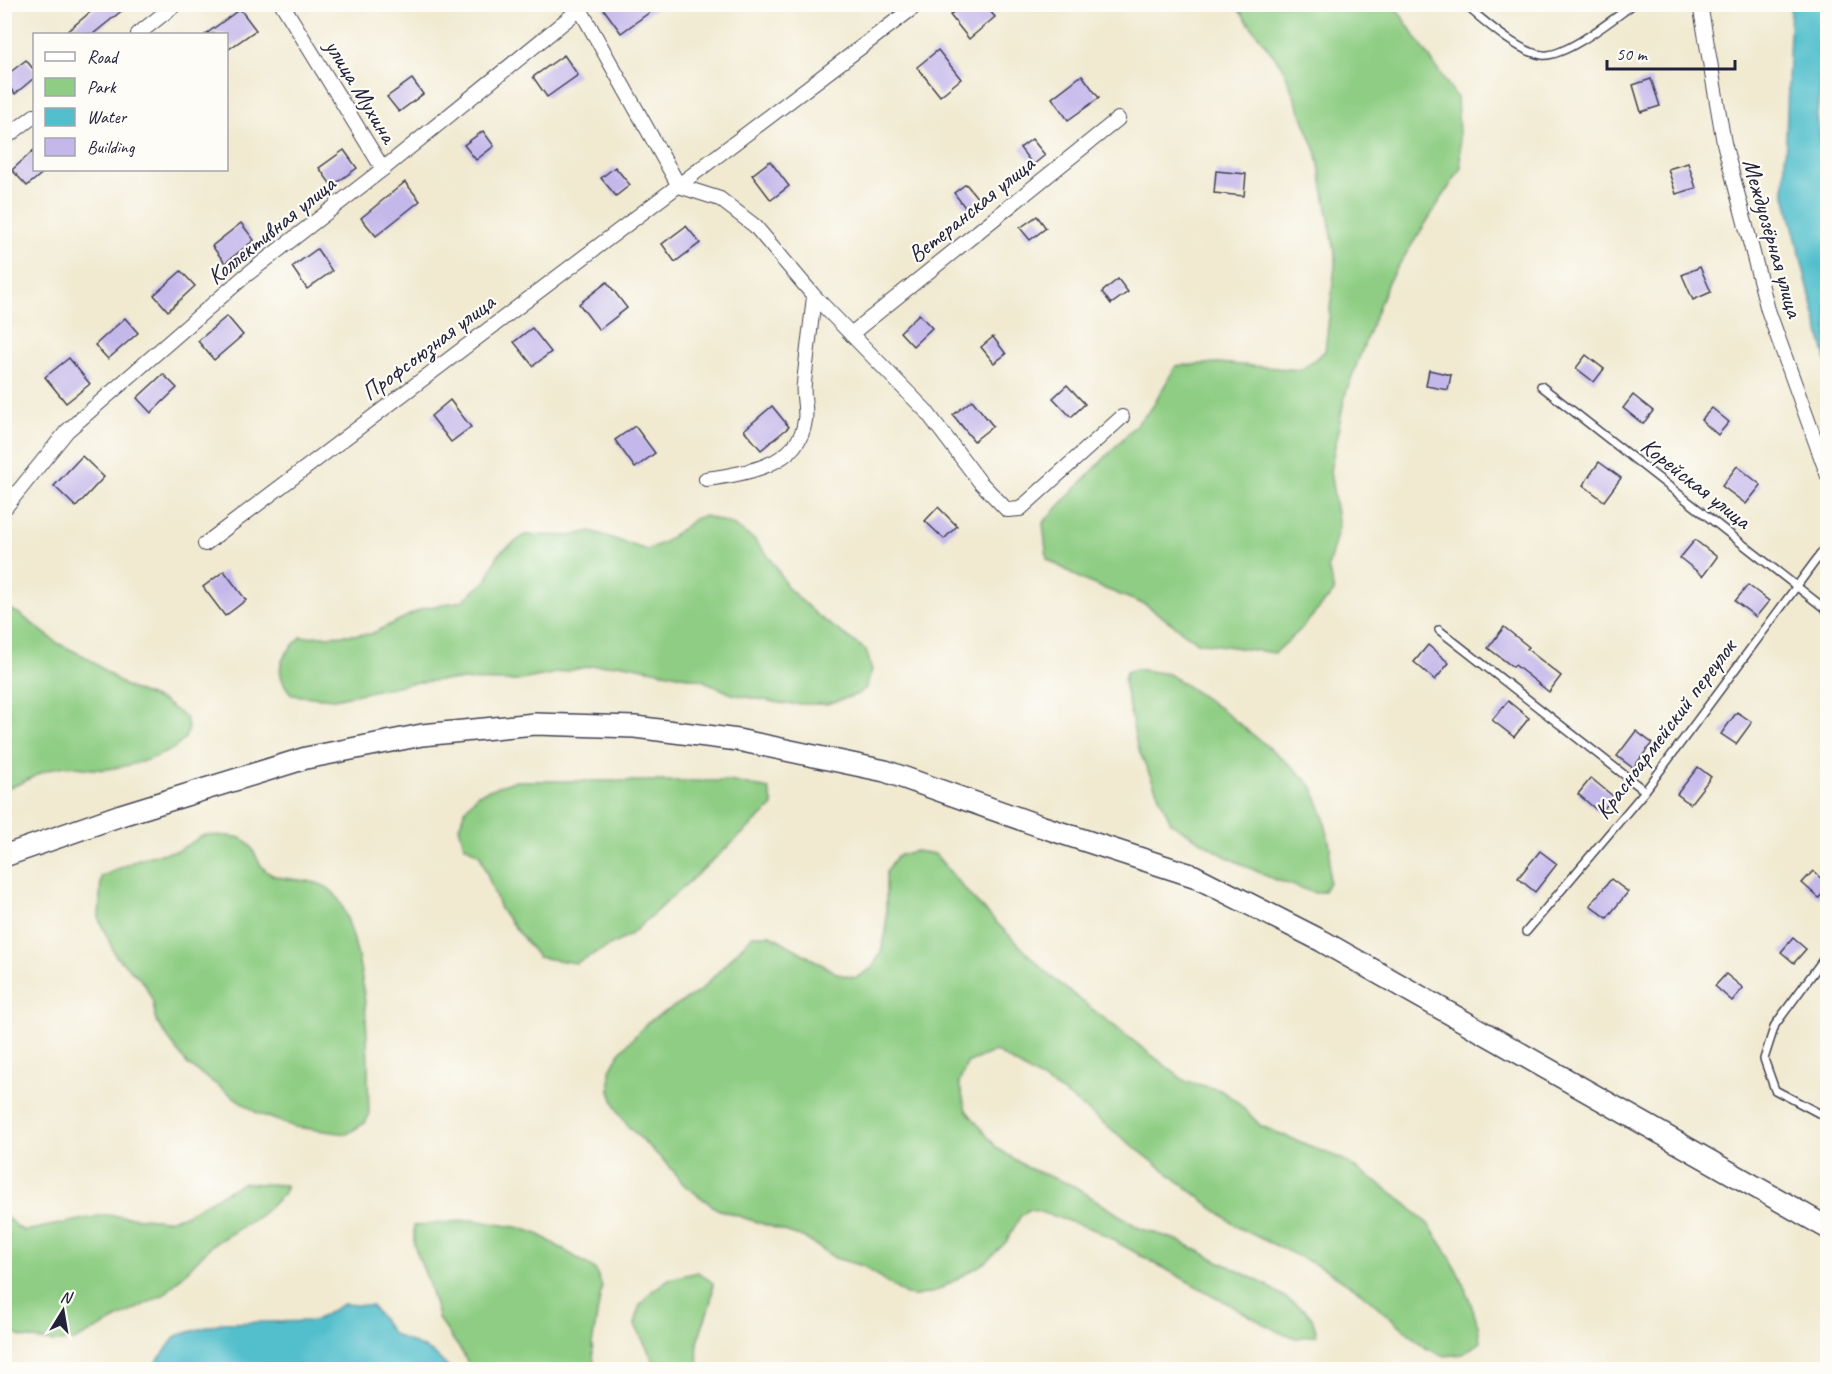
<svg xmlns="http://www.w3.org/2000/svg" width="1832" height="1374" font-family="Caveat,sans-serif">
<rect width="100%" height="100%" fill="#fdfcf7"/>
<filter id="ink" filterUnits="userSpaceOnUse"><feTurbulence type="fractalNoise" baseFrequency=".0167" numOctaves="2"/><feDisplacementMap in="SourceGraphic" scale="12" xChannelSelector="R" yChannelSelector="G"/><feConvolveMatrix kernelMatrix="1 2 1 2 8 2 1 2 1" color-interpolation-filters="sRGB"/></filter>
<filter id="wash" filterUnits="userSpaceOnUse"><feTurbulence type="fractalNoise" baseFrequency=".008" numOctaves="4" result="noise"/><feDisplacementMap in="SourceGraphic" scale="24" xChannelSelector="R" yChannelSelector="G"/><feGaussianBlur stdDeviation="1.35" result="paint"/><feColorMatrix in="noise" values="0 0 0 0 0 0 0 0 0 0 0 0 0 0 0 0 0 1.4 0 .05"/><feComposite in="paint" operator="in"/></filter>
<g filter="url(#wash)">
<rect width="100%" height="100%" fill="#f1ead1"/>
<g fill="#8ecd83" stroke="#58785f" stroke-width="1.5">
<path d="M1235,5H1394L1457,98L1461,168L1388,282L1345,395L1330,471L1339,527L1328,567L1334,592L1298,632L1275,653L1197,642L1146,605L1085,581L1047,559L1043,523L1151,409L1176,366L1218,363L1301,370L1325,351L1336,258L1317,154L1283,68Z"/>
<path d="M705,516L731,524L755,540L773,562L788,588L818,616L866,650L872,670L865,689L856,695L827,704H785L732,694L702,680L624,664L592,666L516,681L442,680L411,683L334,699L292,695C271,671 281,656 301,637L371,634L424,608L462,601L486,581L499,553L525,535L572,536L591,531L647,550L664,542L696,518Z"/>
<path d="M5,607L18,613L59,644L86,657L127,687L164,702L186,718C188,725 189,730 186,736C177,755 126,767 107,769C93,771 79,766 65,766C42,768 26,784 5,789Z"/>
<path d="M1136,669L1169,674L1221,709L1294,768L1313,788L1323,814L1330,846L1329,882L1324,891L1315,893L1271,878L1225,856L1171,823L1137,746L1124,681L1126,672Z"/>
<path d="M514,781H729L769,789L773,806L629,936L576,963L538,957L500,909L480,855L464,845L459,827L465,810L478,794Z"/>
<path d="M204,835C215,836 229,835 240,838C256,843 255,867 272,875C292,883 315,876 333,892C341,900 346,914 349,924C370,985 367,1051 369,1115L365,1123L347,1134L295,1127L257,1113L187,1064L156,1021L153,1002L144,983L116,956L99,919L101,877L141,858L179,850Z"/>
<path d="M916,851L935,854L973,899L1051,977L1185,1081L1220,1090L1235,1100L1261,1126L1342,1159L1397,1196L1428,1224L1449,1255L1466,1289L1478,1325L1480,1342L1463,1354L1444,1356L1426,1348L1362,1293L1327,1270L1239,1228L1067,1095L995,1051L967,1063L959,1083L966,1110L997,1148L1028,1168L1074,1186L1139,1228L1177,1240L1266,1285L1306,1311L1312,1318L1317,1335L1297,1338L1279,1332L1095,1230L1038,1211L1028,1210L1020,1217L1006,1242L986,1262L935,1292L916,1296L906,1295L863,1266L835,1258L803,1237L717,1209L684,1185L671,1168L627,1125L616,1108L610,1091V1070L620,1052L648,1022L700,991L753,935H771L838,974L856,978L872,968L881,952L886,933V872L897,856Z"/>
<path d="M242,1183L286,1185L284,1193L261,1215L212,1245L165,1294L74,1341L53,1342L22,1337L5,1330V1215L17,1227L25,1231L104,1215L166,1220L183,1216Z"/>
<path d="M472,1220L521,1228L538,1234L595,1269L602,1286L592,1344L594,1363L599,1369H471L462,1352L439,1320L428,1281L414,1245V1226Z"/>
<path d="M698,1272L713,1283C714,1313 688,1340 701,1369H651L654,1362L635,1325L639,1307L652,1291L669,1279Z"/>
</g>
<g fill="#53bfcc" stroke="#3a7084" stroke-width="1.5">
<path d="M1791,5H1827V43L1817,115L1828,195L1827,363L1784,191Z"/>
<path d="M343,1304L372,1306L393,1334L432,1352L450,1369H153V1367L176,1336L221,1323L314,1321Z"/>
</g>
<g id="blocks">
<g fill="#c4b8eb">
<path d="M100,4H130L93,34H64Z"/>
<path d="M600,4H661L621,33Z"/>
<path d="M963,4H984L995,17L969,39L950,15Z"/>
<path d="M240,9L256,30L226,51V34H206Z"/>
<path d="M938,50L961,79L940,96L917,67Z"/>
<path d="M564,55L578,75L547,97L533,77Z"/>
<path d="M26,60L34,70V78L15,94L4,81V77Z"/>
<path d="M1082,75L1099,98L1068,120L1052,98Z"/>
<path d="M412,79L423,94L399,112L387,97Z"/>
<path d="M1651,79L1660,106L1641,112L1633,85Z"/>
<path d="M483,131L494,146L476,160L464,145Z"/>
<path d="M1032,139L1045,155L1033,165L1020,148Z"/>
<path d="M34,150V170H46L27,186L12,170Z"/>
<path d="M344,150L357,168L332,186L319,168Z"/>
<path d="M770,161L789,186L771,200L752,175Z"/>
<path d="M1688,163L1696,188L1676,194L1668,169Z"/>
<path d="M615,167L630,185L616,196L601,178Z"/>
<path d="M1216,171L1246,174L1244,196L1214,193Z"/>
<path d="M405,182L420,201L376,236L361,218Z"/>
<path d="M966,184L979,200L967,210L954,193Z"/>
<path d="M1037,216L1046,228L1030,240L1020,228Z"/>
<path d="M241,223L254,240L225,263L212,246Z"/>
<path d="M686,226L700,243L675,262L662,244Z"/>
<path d="M317,249L332,271L307,289L292,267Z"/>
<path d="M1700,267L1711,292L1693,300L1682,275Z"/>
<path d="M181,271L195,286L168,311L154,295Z"/>
<path d="M1118,279L1128,292L1111,304L1102,292Z"/>
<path d="M607,282L627,308L599,330L579,304Z"/>
<path d="M919,314L932,328L913,346L900,332Z"/>
<path d="M227,316L243,335L214,360L198,341Z"/>
<path d="M125,318L138,333L108,359L95,345Z"/>
<path d="M532,328L551,352L533,366L514,342Z"/>
<path d="M993,337L1006,354L994,363L981,347Z"/>
<path d="M1586,355L1604,369L1594,382L1576,368Z"/>
<path d="M69,358L90,384L66,403L45,377Z"/>
<path d="M1429,370L1451,375L1448,390L1426,386Z"/>
<path d="M163,374L177,388L151,413L137,398Z"/>
<path d="M1067,385L1085,404L1071,417L1053,398Z"/>
<path d="M1633,395L1653,411L1643,424L1623,408Z"/>
<path d="M450,400L471,427L451,442L431,416Z"/>
<path d="M972,400L993,426L974,441L953,415Z"/>
<path d="M772,406L789,427L761,450L744,430Z"/>
<path d="M1712,408L1729,422L1718,435L1701,420Z"/>
<path d="M635,426L655,453L635,468L615,440Z"/>
<path d="M82,456L104,477L76,507L54,486Z"/>
<path d="M1599,462L1621,478L1604,501L1583,485Z"/>
<path d="M1737,466L1761,485L1746,504L1722,486Z"/>
<path d="M938,507L957,526L944,539L925,521Z"/>
<path d="M1695,540L1717,557L1703,576L1680,558Z"/>
<path d="M224,571L246,600L225,616L203,587Z"/>
<path d="M1748,585L1769,601L1756,617L1735,601Z"/>
<path d="M1504,627L1529,647L1527,649L1561,676L1549,692L1515,665L1513,667L1488,648Z"/>
<path d="M1428,645L1449,663L1435,680L1414,662Z"/>
<path d="M1508,701L1529,718L1514,737L1492,720Z"/>
<path d="M1737,712L1752,722L1736,744L1721,734Z"/>
<path d="M1636,731L1652,743L1633,768L1617,756Z"/>
<path d="M1698,767L1711,777L1690,804L1677,794Z"/>
<path d="M1591,778L1614,797L1600,813L1578,794Z"/>
<path d="M1540,851L1557,864L1535,892L1518,878Z"/>
<path d="M1813,871L1827,884V888L1819,898L1802,883Z"/>
<path d="M1611,879L1628,892L1607,918L1590,905Z"/>
<path d="M1793,938L1806,949L1794,963L1781,952Z"/>
<path d="M1726,974L1743,988L1732,1001L1715,986Z"/>
</g>
</g>
</g>
<g filter="url(#ink)">
<use href="#blocks" fill-opacity="0" stroke="#414052" stroke-width="1.5"/>
<g fill="none" stroke-linecap="round" stroke-linejoin="round">
<defs>
<g id="lane">
<path d="M1464,4C1483,20 1518,52 1542,55C1565,58 1614,18 1634,4"/>
<path d="M1541,386L1828,611"/>
<path d="M1439,630L1645,791"/>
<path d="M1526,932L1645,791L1828,544"/>
<path d="M1828,953L1775,1025L1764,1059L1775,1090L1828,1118"/>
</g>
<g id="street">
<path d="M282,4L383,169"/>
<path d="M1700,4L1724,143L1768,310L1828,476"/>
<path d="M580,9L679,186L720,199L755,226L814,296L926,411L980,482L1007,510L1020,509L1122,417"/>
<path d="M138,34L176,4"/>
<path d="M4,139L34,116"/>
<path d="M851,334L1118,119"/>
<path d="M706,479C743,474 800,466 805,420C807,408 802,395 804,383C807,354 811,325 814,296"/>
<path d="M4,509L67,431L245,276L383,169L580,9L583,4"/>
<path d="M205,544L918,4"/>
</g>
<path id="primary" d="M4,856L121,815L306,758L422,735L535,724L635,727L738,740L885,771L1040,826L1194,876L1322,941L1828,1228"/>
</defs>
<use href="#lane" stroke="#414052" stroke-width="10"/>
<use href="#street" stroke="#414052" stroke-width="16"/>
<use href="#primary" stroke="#414052" stroke-width="24"/>
<use href="#lane" stroke="#fff" stroke-width="7"/>
<use href="#street" stroke="#fff" stroke-width="14"/>
<use href="#primary" stroke="#fff" stroke-width="21"/>
</g>
</g>
<g text-anchor="middle" dominant-baseline="central" stroke-width="4.5" stroke-linejoin="round" paint-order="stroke">
<g font-size="24" fill="#22223b" stroke="#fdfcf7">
<text transform="translate(361 91) rotate(59)">улица Мухина</text>
<text transform="translate(971 209) rotate(-39)">Ветеранская улица</text>
<text transform="translate(271 230) rotate(-39)">Коллективная улица</text>
<text transform="translate(1773 238) rotate(74)">Междуозёрная улица</text>
<text transform="translate(428 347) rotate(-37)">Профсоюзная улица</text>
<text transform="translate(1696 483) rotate(38)">Корейская улица</text>
<text transform="translate(1665 729) rotate(-53)">Красноармейский переулок</text>
</g>
</g>
<rect width="1832" height="1374" fill="none" stroke="#fdfcf7" stroke-width="24"/>
<rect x="33" y="33" width="195" height="138" fill="#fdfcf7" stroke="#a5a5ac" stroke-width="1.5"/>
<rect x="45" y="52" width="30" height="9" fill="#ffffff" stroke="#a5a5ac" stroke-width="1.5"/>
<text x="87" y="63" font-size="18" fill="#22223b">Road</text>
<rect x="45" y="78" width="30" height="18" fill="#8ecd83" stroke="#a5a5ac" stroke-width="1.5"/>
<text x="87" y="93" font-size="18" fill="#22223b">Park</text>
<rect x="45" y="108" width="30" height="18" fill="#53bfcc" stroke="#a5a5ac" stroke-width="1.5"/>
<text x="87" y="123" font-size="18" fill="#22223b">Water</text>
<rect x="45" y="138" width="30" height="18" fill="#c4b8eb" stroke="#a5a5ac" stroke-width="1.5"/>
<text x="87" y="153" font-size="18" fill="#22223b">Building</text>
<g transform="translate(63 1311) rotate(11)" stroke="#fdfcf7" stroke-width="4.5" paint-order="stroke">
<path d="M0-4.5L10 22L0 15L-10 22Z" fill="#22223b"/>
<text y="-9" font-size="16" font-weight="bold" text-anchor="middle" fill="#22223b">N</text>
</g>
<path d="M1607 60v9h128v-9" fill="none" stroke="#22223b" stroke-width="3"/>
<text x="1616" y="60" font-size="18" fill="#22223b" stroke="#fdfcf7" stroke-width="4.5" paint-order="stroke">50 m</text>
</svg>
